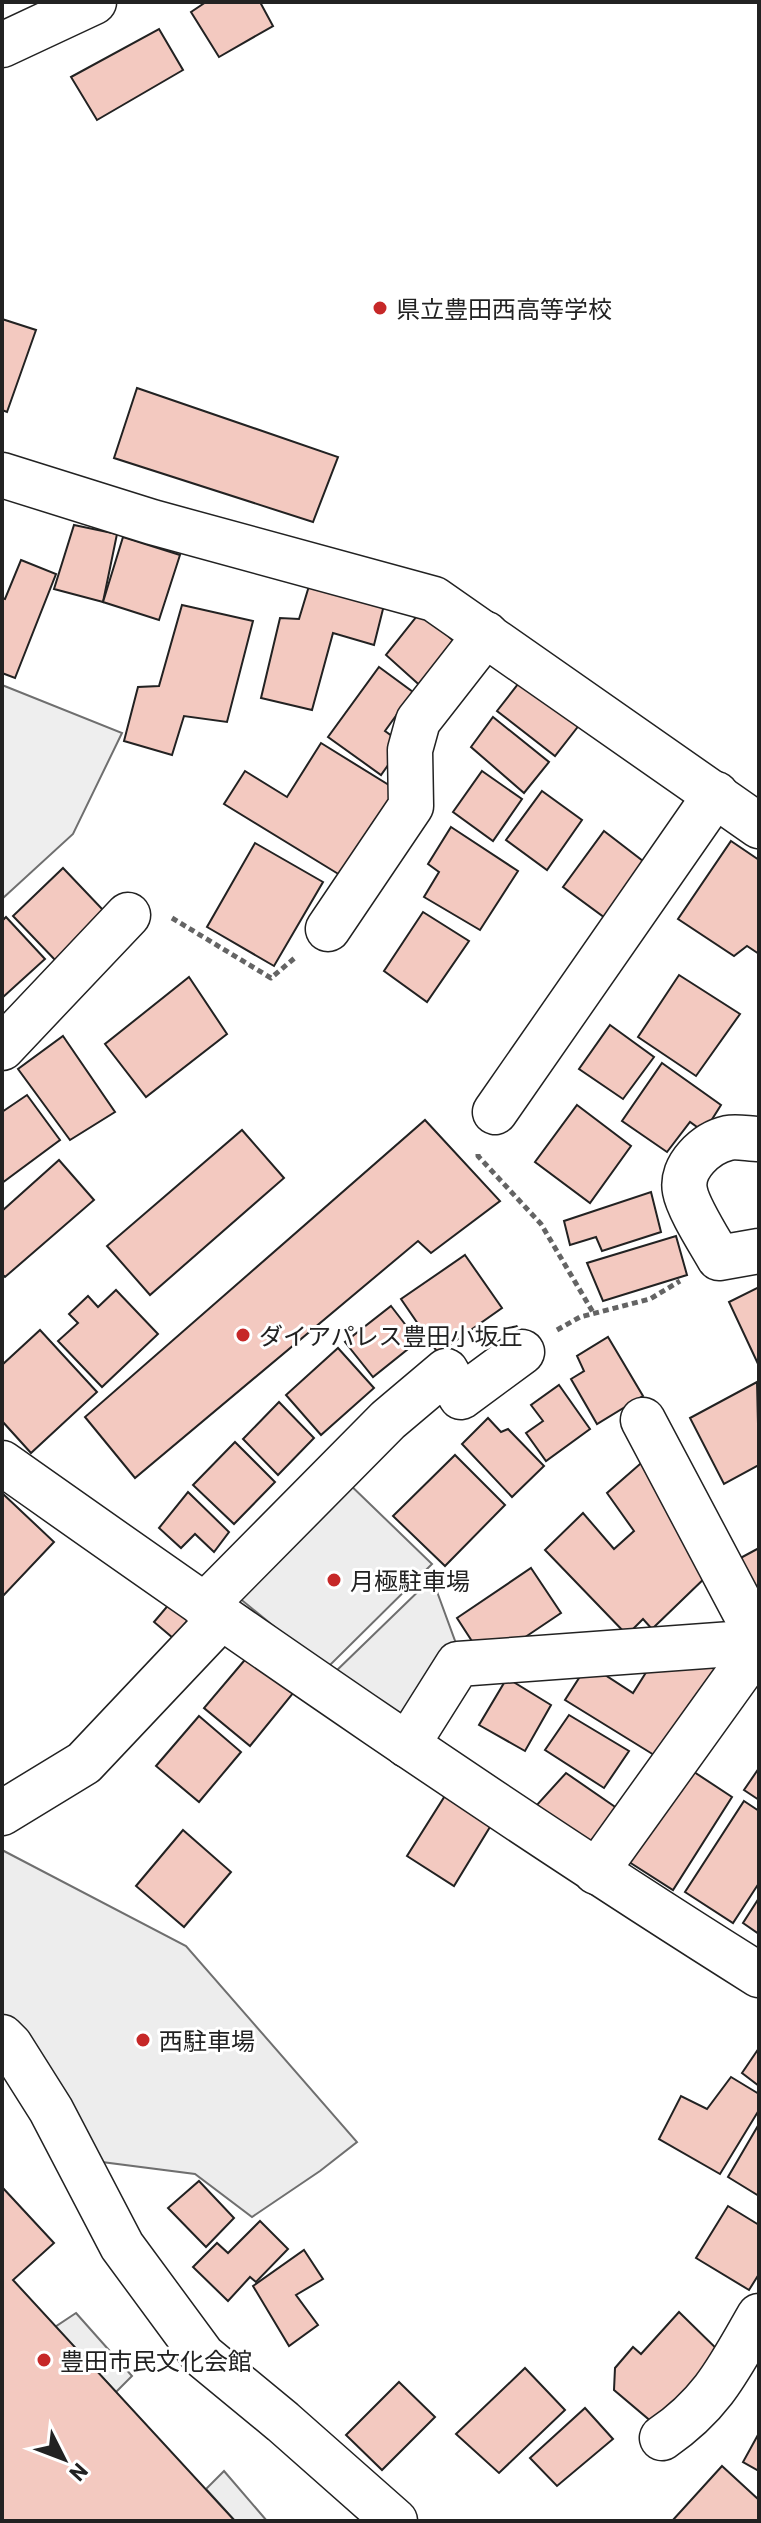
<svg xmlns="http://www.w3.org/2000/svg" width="761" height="2523" font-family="Barlow,'Noto Sans JP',sans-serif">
<rect width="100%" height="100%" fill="#fff"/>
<path fill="#eee" stroke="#6f6f6f" stroke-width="2" d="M2,685L122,733L73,834L2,899Z"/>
<g fill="#ededed" stroke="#6f6f6f" stroke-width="2">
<path d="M342,1477L432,1564L326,1669L238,1597Z"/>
<path d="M432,1578L458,1649L405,1731L332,1675Z"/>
<path d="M2,1850L186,1946L357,2142L320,2171L252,2217L195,2174L102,2162L2,2021Z"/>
<path d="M76,2313L132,2376L116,2392L55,2327Z"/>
<path d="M224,2471L267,2521H235L206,2489Z"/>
</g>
<g fill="#f3c9c0" stroke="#222" stroke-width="2">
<path d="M206,2H260L273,26L219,57L191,12Z"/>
<path d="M159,29L183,70L97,120L71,77Z"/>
<path d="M2,319L36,330L7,412L2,410Z"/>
<path d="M137,388L338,457L313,522L114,458Z"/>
<path d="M74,525L117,534L103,602L54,589Z"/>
<path d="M123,537L180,555L159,620L103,602Z"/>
<path d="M21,560L56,574L15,678L2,673V598L5,599Z"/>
<path d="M309,586L384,605L374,645L333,633L312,710L261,698L280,618L299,619Z"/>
<path d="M182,605L253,621L227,722L184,716L172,755L124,741L138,687L159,686Z"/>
<path d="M421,611L459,646L425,690L386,655Z"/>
<path d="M379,667L413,692L385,731L403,744L381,775L328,737Z"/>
<path d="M522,679L580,724L555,756L497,711Z"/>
<path d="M493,717L549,762L524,793L471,747Z"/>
<path d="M321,743L405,795L388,823L375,820L340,875L224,804L245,771L287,797Z"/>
<path d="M482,771L522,799L493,841L453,812Z"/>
<path d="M542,791L582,820L547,870L506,840Z"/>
<path d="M451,827L518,871L480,930L424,897L439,872L428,864Z"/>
<path d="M604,831L652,868L612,923L563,887Z"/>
<path d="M731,841L759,860V954L747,946L734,956L678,919Z"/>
<path d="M255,843L323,882L274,966L207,927Z"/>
<path d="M63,868L104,911L57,962L13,916Z"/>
<path d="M423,912L469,941L427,1002L384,971Z"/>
<path d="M6,917L45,959L2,998V921Z"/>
<path d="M679,975L740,1014L696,1076L638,1037Z"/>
<path d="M189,977L227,1034L146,1097L105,1044Z"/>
<path d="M610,1025L654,1057L623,1099L579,1069Z"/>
<path d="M63,1036L115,1112L70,1140L18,1069Z"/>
<path d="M662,1063L721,1105L704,1132L690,1122L667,1152L622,1121Z"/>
<path d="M27,1095L60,1140L2,1183V1112Z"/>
<path d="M577,1105L631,1146L590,1203L535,1162Z"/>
<path d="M425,1120L500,1201L431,1253L418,1241L135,1478L85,1417Z"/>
<path d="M242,1130L284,1178L150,1295L107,1246Z"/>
<path d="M59,1160L94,1200L5,1277L2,1274V1211Z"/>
<path d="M651,1192L661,1232L602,1251L596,1237L570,1245L564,1221Z"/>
<path d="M676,1236L687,1275L603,1301L587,1263Z"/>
<path d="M465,1255L502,1308L438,1353L401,1299Z"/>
<path d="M759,1287V1366L729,1302Z"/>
<path d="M116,1290L158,1334L102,1387L58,1341L78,1323L69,1314L88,1296L98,1307Z"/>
<path d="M391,1306L418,1341L373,1377L345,1342Z"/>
<path d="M40,1330L97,1392L31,1453L2,1421V1365Z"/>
<path d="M608,1337L643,1396L597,1424L571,1379L584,1371L577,1356Z"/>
<path d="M338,1348L374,1388L321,1435L286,1395Z"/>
<path d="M757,1382L759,1465L724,1484L690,1418Z"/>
<path d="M559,1385L590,1429L546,1461L526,1433L543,1421L531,1405Z"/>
<path d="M279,1402L314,1438L278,1475L243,1439Z"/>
<path d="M488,1418L501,1432L508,1429L544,1466L512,1497L462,1444Z"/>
<path d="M235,1442L275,1482L234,1524L193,1485Z"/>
<path d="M455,1455L505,1505L445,1566L393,1516Z"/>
<path d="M648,1457L711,1572L652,1629L643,1619L627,1635L545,1550L583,1513L614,1549L634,1531L607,1493Z"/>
<path d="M188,1492L229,1532L214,1552L195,1534L181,1548L159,1528Z"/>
<path d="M2,1493L54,1542L2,1597Z"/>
<path d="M759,1548V1615L733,1562Z"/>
<path d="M531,1568L561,1613L503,1652H479L457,1618Z"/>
<path d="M170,1603L190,1618L173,1638L154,1622Z"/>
<path d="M249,1655L294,1692L250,1746L204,1708Z"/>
<path d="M652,1663L727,1668L667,1763L565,1700L588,1664L633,1693Z"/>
<path d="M507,1678L551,1705L525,1751L479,1725Z"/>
<path d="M569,1715L629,1751L604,1788L545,1750Z"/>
<path d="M199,1716L241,1752L199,1802L156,1766Z"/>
<path d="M685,1766L732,1797L673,1890L626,1860Z"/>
<path d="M759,1768V1800L744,1790Z"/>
<path d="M566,1773L621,1811L593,1851L535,1807Z"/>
<path d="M448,1791L493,1822L454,1886L407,1856Z"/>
<path d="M744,1801L759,1811V1883L733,1923L685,1892Z"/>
<path d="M183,1830L231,1872L184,1927L136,1886Z"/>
<path d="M759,1898V1934L743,1923Z"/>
<path d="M759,2048V2086L742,2073Z"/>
<path d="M731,2077L759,2094V2110L720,2174L659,2139L681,2096L707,2109Z"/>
<path d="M759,2124V2196L728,2177Z"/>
<path d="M199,2181L234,2218L206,2247L168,2208Z"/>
<path d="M2,2187L54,2243L13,2280L235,2521H2Z"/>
<path d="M728,2206L759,2225V2274L749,2290L696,2258Z"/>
<path d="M260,2221L288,2249L256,2282L250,2277L228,2301L193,2267L217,2243L228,2253Z"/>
<path d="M304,2250L323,2279L296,2295L318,2325L289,2346L253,2286Z"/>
<path d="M679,2312L723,2355L659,2428L614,2390L615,2368L633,2347L641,2354Z"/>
<path d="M525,2368L565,2410L499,2473L456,2434Z"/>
<path d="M399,2382L435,2417L382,2470L346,2435Z"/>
<path d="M585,2408L613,2439L557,2486L530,2458Z"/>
<path d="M759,2433V2471L743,2462Z"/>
<path d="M722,2466L759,2500V2521H672Z"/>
</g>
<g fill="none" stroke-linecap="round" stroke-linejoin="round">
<defs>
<g id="minor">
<path d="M2,45L94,2"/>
<path d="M2,475L152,522L434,599L759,826"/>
<path d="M328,929L411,806L410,750L418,721L486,634"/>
<path d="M2,1048L128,915"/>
<path d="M495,1112L716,794"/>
<path d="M759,1139C749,1139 737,1136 728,1138C706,1143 680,1167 685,1191C688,1208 710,1242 719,1258L759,1251"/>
<path d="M643,1420L759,1639"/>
<path d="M2,1463C251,1639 501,1813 759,1975"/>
<path d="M204,1606L388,1420L446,1371L461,1397L522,1352"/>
<path d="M407,1745L458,1664L759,1642"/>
<path d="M2,1813L84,1763L221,1618"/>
<path d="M596,1872L759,1645"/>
<path d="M2,2037L10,2045L51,2110L122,2246L203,2356L283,2422L395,2521"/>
<path d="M662,2438C713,2403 729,2368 759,2316"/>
</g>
</defs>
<use href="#minor" stroke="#222" stroke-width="47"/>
<g stroke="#646464" stroke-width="5" stroke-dasharray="6 4" stroke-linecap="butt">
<path d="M172,918L271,978L297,956"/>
<path d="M478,1154V1156L541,1224L594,1314"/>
<path d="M557,1330L580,1317L650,1299L680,1281"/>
</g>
<use href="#minor" stroke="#fff" stroke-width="44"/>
</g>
<g fill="#c62828" stroke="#fff" stroke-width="3">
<circle cx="380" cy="308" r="8"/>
<circle cx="243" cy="1335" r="8"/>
<circle cx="334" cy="1580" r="8"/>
<circle cx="143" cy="2040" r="8"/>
<circle cx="44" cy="2360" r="8"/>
</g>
<g text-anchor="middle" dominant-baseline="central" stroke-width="6" stroke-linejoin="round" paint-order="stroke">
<g font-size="24" fill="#222" stroke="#fff" text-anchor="start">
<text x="396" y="308">県立豊田西高等学校</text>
<text x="259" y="1335">ダイアパレス豊田小坂丘</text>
<text x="350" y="1580">月極駐車場</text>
<text x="159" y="2040">西駐車場</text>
<text x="60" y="2360">豊田市民文化会館</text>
</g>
</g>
<rect width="761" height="2523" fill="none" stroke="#222222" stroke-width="8"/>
<g transform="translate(64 2459) rotate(132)" stroke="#ffffff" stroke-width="6" paint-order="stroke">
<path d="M0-6L14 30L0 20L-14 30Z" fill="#222222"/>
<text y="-12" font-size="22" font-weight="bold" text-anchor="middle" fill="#222222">N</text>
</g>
</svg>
